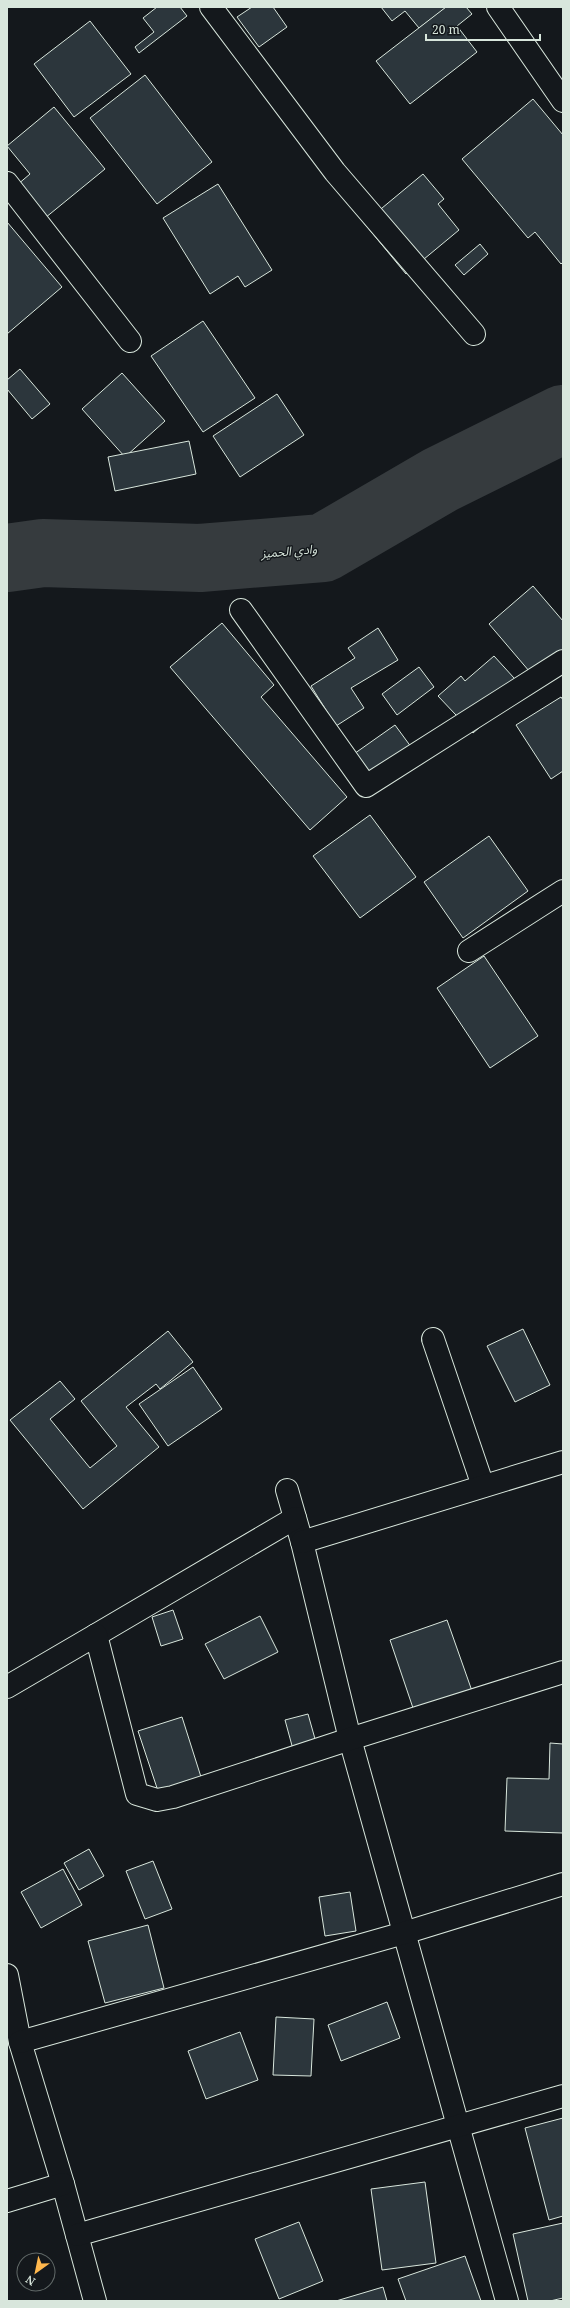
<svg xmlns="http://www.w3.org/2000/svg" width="570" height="2308" font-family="'Noto Serif','Noto Sans Arabic',serif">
<rect width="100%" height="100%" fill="#14181c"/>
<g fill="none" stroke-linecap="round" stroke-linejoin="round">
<path stroke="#363b3e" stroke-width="68" d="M7,558L43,553L200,558L323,548L440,480L563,419"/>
</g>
<g fill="#2c363c" stroke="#d8e6dc">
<path d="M157,7H180L187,16L139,53L135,47L154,32L143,18Z"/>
<path d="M252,7H273L287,27L259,47L237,17Z"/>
<path d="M381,7H447L419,28L405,11L392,21Z"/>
<path d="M446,7H466L472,14L457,26L477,52L410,104L376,61Z"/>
<path d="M90,21L131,74L74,117L34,64Z"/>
<path d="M145,75L212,162L157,204L90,118Z"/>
<path d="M533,99L563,135V262L561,264L535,232L528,238L462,159Z"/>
<path d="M54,107L105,169L45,218L17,185L30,174L7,146Z"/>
<path d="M423,174L444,199L438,204L459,230L406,274L364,223Z"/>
<path d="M218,184L272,270L245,287L238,276L210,294L163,218Z"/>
<path d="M7,222L62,287L7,334Z"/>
<path d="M480,244L488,254L464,275L455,265Z"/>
<path d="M203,321L255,398L203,432L151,356Z"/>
<path d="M20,369L50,404L32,419L7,389V380Z"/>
<path d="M122,373L165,421L125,457L82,409Z"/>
<path d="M277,394L304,435L240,477L213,436Z"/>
<path d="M189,441L196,474L115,491L108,457Z"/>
<path d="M533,586L563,621V667L541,685L489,624Z"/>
<path d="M222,623L274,685L261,697L347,797L310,830L170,667Z"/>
<path d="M378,628L398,660L351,688L364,708L336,726L311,686L355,658L348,648Z"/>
<path d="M494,656L524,689L473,733L438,696L461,676L465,681Z"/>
<path d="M419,667L434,687L397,715L382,694Z"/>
<path d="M561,697L563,700V771L551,779L516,725Z"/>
<path d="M395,725L417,755L373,788L351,756Z"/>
<path d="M370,815L416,877L360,918L313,856Z"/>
<path d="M489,836L528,891L463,938L424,882Z"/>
<path d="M484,956L538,1036L490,1068L437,988Z"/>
<path d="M523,1329L550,1385L515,1402L487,1346Z"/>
<path d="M168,1331L193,1362L160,1389L156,1384L126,1407L159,1447L83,1509L10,1420L60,1381L75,1399L50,1419L90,1468L117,1446L81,1401Z"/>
<path d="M193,1367L222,1409L168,1446L139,1404Z"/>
<path d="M173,1610L183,1639L161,1646L152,1617Z"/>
<path d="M260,1616L278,1652L224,1679L205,1644Z"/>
<path d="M447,1620L472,1691L414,1711L390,1640Z"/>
<path d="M308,1714L317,1746L294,1753L285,1720Z"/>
<path d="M182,1717L201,1777L158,1791L138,1731Z"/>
<path d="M550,1743L563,1744V1833L505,1831L507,1778L549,1779Z"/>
<path d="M89,1849L104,1876L79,1890L64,1863Z"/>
<path d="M153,1861L172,1909L145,1919L126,1871Z"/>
<path d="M63,1869L82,1905L41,1928L21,1892Z"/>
<path d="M350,1892L356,1931L325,1936L319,1897Z"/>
<path d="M148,1925L164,1988L105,2003L88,1941Z"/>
<path d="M387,2002L400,2038L341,2061L328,2025Z"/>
<path d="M276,2017L314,2019L311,2076L273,2075Z"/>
<path d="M240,2032L258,2080L206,2099L188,2051Z"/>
<path d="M563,2118V2216L549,2220L525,2128Z"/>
<path d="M425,2182L436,2263L382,2270L371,2189Z"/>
<path d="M299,2222L323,2281L279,2299L255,2239Z"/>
<path d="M563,2223V2298L550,2301H528L513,2234Z"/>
<path d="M465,2256L481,2301H406L398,2279Z"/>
<path d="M383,2287L387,2301H336Z"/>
</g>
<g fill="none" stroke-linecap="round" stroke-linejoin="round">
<defs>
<g id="minor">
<path d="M211,7L335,172L474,334"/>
<path d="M498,7L563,101"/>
<path d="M7,183L130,341"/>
<path d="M241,610L366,786L563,661"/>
<path d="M469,951L563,891"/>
<path d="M433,1339L483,1486"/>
<path d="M287,1490L302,1542L350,1739L507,2301"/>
<path d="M302,1542L563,1462"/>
<path d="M96,1635L295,1518"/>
<path d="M7,1687L96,1635L137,1794L157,1800L173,1797L350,1739L563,1672"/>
<path d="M7,1975L20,2042L63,2184L95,2301"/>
<path d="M20,2042L404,1933L563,1884"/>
<path d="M7,2201L63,2184"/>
<path d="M77,2235L563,2096"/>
</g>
</defs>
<use href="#minor" stroke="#d8e6dc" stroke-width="24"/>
<use href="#minor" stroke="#14181c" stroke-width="22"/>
</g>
<g text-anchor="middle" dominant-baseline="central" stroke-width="3" stroke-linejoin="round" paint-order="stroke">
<g font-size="12" font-style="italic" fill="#d8e6dc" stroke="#14181c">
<text transform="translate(289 551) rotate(-5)">وادي الحميز</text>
</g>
</g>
<rect width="570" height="2308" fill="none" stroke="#d8e6dc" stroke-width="16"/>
<g transform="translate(36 2272) rotate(213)"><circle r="19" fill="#14181c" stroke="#626a69"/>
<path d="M0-3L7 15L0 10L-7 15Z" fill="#ffb74d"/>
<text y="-6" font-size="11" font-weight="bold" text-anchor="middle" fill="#d8e6dc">N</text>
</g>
<path d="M426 34v6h114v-6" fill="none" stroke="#d8e6dc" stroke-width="2"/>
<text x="432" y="34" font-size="12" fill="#d8e6dc" stroke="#14181c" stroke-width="3" paint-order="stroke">20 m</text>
</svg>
